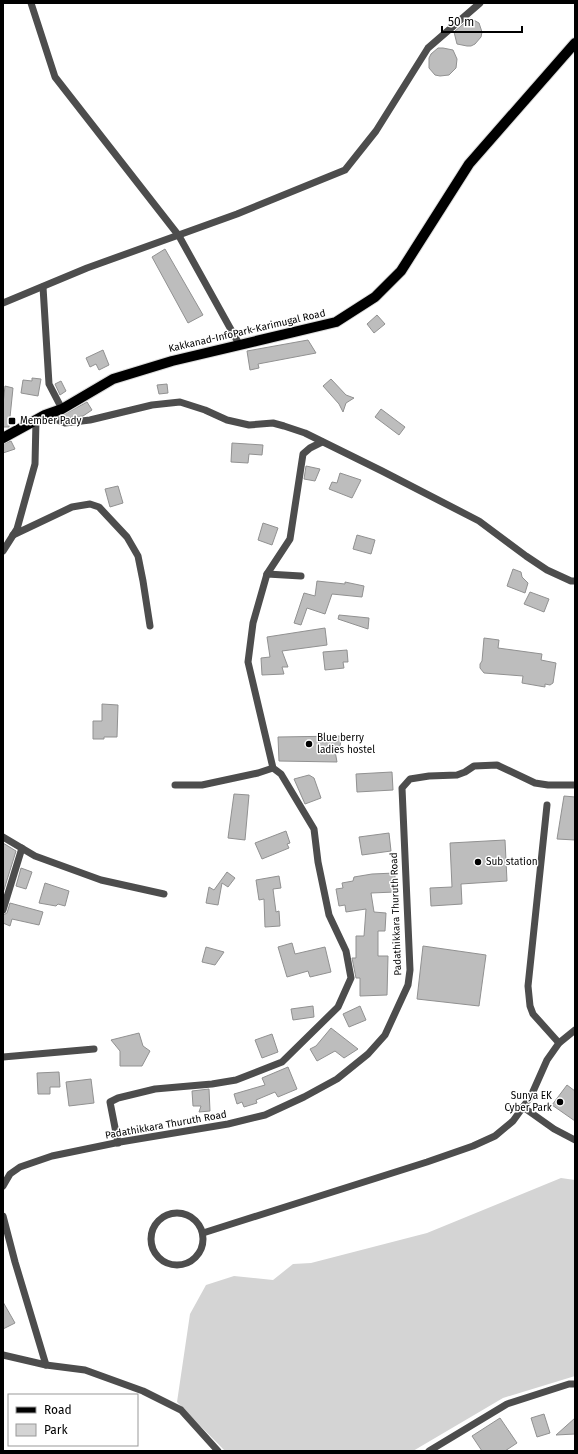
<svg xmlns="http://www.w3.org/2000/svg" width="578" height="1454" font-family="'Fira Sans',sans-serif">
<rect width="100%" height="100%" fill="#fff"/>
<path fill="#d4d4d4" d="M561,1178L575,1180V1376L503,1398L413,1451H225L177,1402L190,1314L206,1285L234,1276L273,1280L293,1264L311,1263L427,1233Z"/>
<g fill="#bdbdbd" stroke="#919191">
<path d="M470,18L479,23L482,32L481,37L475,44L471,46H467L457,44L454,32Z"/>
<path d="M438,48H443L453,50L457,59L456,68L449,75L440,76L435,75L429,68V58L431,54Z"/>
<path d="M165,249L203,315L188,323L152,257Z"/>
<path d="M377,315L385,324L374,333L367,324Z"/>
<path d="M308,340L316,353L258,364L259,368L250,370L247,351Z"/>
<path d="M103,350L109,365L99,370L96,364L90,367L86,358Z"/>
<path d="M32,378L41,379L38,396L21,393L23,380L32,381Z"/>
<path d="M331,379L346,395L354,398L346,403L343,412L339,404L323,386Z"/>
<path d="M61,381L66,391L60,395L55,384Z"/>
<path d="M167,384L168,393L159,394L157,385Z"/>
<path d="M5,386L13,388L9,427H3V404Z"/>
<path d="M87,402L92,410L83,416L66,418L61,416Z"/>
<path d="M381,409L405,427L399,435L375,417Z"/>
<path d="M11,441L15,449L3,453V444Z"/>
<path d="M232,443L263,445L262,455L249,454L248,463L231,462Z"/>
<path d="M306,466L320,469L315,481L304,479Z"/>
<path d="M340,473L361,480L352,498L329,489L332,482L337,483Z"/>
<path d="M118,486L123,503L110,507L105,489Z"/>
<path d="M263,523L278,528L272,545L258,540Z"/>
<path d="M357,535L375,540L371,554L353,549Z"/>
<path d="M513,569L521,572L522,577L528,583L525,593L507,586Z"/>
<path d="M317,581L345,584V582L364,586L362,597L332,594L325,614L307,608L301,625L294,623L304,593L315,596Z"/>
<path d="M530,592L549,599L544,612L524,604Z"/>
<path d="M339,615L369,618L368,629L338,619Z"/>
<path d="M325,628L327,645L282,651L288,667H282L284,674L262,675L261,658L270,657L267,637Z"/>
<path d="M484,638L499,640L498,648L542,654L541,660L556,663L553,683L550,685L545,684V687L522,683L523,676L484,673L480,668V664L482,661Z"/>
<path d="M347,650L348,662H343L344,668L325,670L323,652Z"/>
<path d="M102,704L118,705L117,737H104V739H93V721H102Z"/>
<path d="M342,736L339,751H335L337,762L279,761L278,737Z"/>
<path d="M392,772L393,790L357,792L356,774Z"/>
<path d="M309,775L314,778L321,798L305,804L294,779Z"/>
<path d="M234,794L249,795L245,840L228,838Z"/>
<path d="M564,796L575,797V840L557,839Z"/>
<path d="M286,831L290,843L287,844L289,848L262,859L255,843Z"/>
<path d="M389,833L391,851L362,855L359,837Z"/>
<path d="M505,840L507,881L461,884L462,904L431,906L430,888L452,887L450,843Z"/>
<path d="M3,843L16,851L3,893Z"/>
<path d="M21,868L32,872L26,889L16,886Z"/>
<path d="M227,872L235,878L228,887L222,883L218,905L206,903L209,887L214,890Z"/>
<path d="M395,873V892L371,893L374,912L386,913L385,931H378V956H388L387,995L360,996V978H356L352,958H356V936H364L366,909L346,912L345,905L339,906L336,889L343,888L342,883L353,881L354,877L372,874Z"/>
<path d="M279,876L281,888L273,889L276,912L279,911L280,926L265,927L264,899L259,900L256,880Z"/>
<path d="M45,883L69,891L65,906L58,904L56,906L39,903Z"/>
<path d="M10,903L43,912L39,925L12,919L10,926L3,923V915L7,913Z"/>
<path d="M292,943L295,954L325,947L331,972L310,977L308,971L287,977L278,947Z"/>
<path d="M423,946L486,955L479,1006L417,999Z"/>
<path d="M206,947L224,952L215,965L202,962Z"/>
<path d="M313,1006L314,1017L293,1020L291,1009Z"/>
<path d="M360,1006L366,1020L349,1027L343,1014Z"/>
<path d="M331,1028L358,1049L344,1058L335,1051L317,1061L310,1049L316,1046Z"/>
<path d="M139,1033L143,1046L150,1051L142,1066H120V1051L111,1040Z"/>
<path d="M272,1034L278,1052L262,1058L255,1040Z"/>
<path d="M288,1067L297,1089L278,1097L275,1092L256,1100L257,1103L244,1107L242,1102L237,1104L234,1094L265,1085L262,1078Z"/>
<path d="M59,1072L60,1087H50V1094H38L37,1073Z"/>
<path d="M91,1079L94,1103L69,1106L66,1082Z"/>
<path d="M567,1085L575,1091V1121L552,1105Z"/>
<path d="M209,1089L210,1111L199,1112L201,1106H193L192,1091Z"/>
<path d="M3,1302L15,1323L3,1329Z"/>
<path d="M544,1414L550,1433L537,1437L531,1418Z"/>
<path d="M500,1418L517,1443L505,1451H482L472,1436Z"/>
<path d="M575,1418V1434L556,1435Z"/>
</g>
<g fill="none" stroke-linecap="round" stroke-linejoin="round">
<defs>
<path id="major" d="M3,438L45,415L62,409L113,379L172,361L336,322L375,297L401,271L469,164L575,43"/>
</defs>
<use href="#major" stroke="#dbdbdb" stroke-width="12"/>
<g stroke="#4d4d4d" stroke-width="7">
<path d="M31,3L55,77L179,236L239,344"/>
<path d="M43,287L49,384L62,409"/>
<path d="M3,303L87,268L237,214L345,170L376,131L428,48L480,3"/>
<path d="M45,415L65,423L90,420L152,405L180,402L205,410L227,420L249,425L273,423L284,426L305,433L382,471L479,521L526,556L547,570L571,581H575"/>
<path d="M13,535L72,507L90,504L99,507L127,537L138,556L143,581L150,626"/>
<path d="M3,551L17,529L35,464L36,420"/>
<path d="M267,574L290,539L303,454L310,448L322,442"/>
<path d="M175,785H202L258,773L273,768"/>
<path d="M547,805L528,986L530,1006L533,1014L559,1043"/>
<path d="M3,837L35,856L101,880L164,894"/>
<path d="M3,910L22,848"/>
<path d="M3,1057L94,1049"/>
<path d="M523,1107L554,1129L575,1140"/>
<path d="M118,1143L110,1102L118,1098L155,1089L212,1084L236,1080L282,1062L338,1007L351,978L346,951L329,915L318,862L314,829L281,774L273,768L248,662L253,623L267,574L301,576"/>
<path d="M3,1186L10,1174L20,1167L52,1156L120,1142L228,1124L265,1115L304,1097L337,1079L368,1054L385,1035L408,985L410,970L402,788L410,779L429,776L457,775L465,772L474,766L497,765L535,783L548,785H575"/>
<circle cx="177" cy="1239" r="26"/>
<path d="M3,1216L15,1262L46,1365"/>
<path d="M203,1233L427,1162L473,1146L495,1136L513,1121L531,1096L547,1060L559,1043L575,1030"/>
<path d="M3,1355L46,1365L85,1370L143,1391L181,1410L218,1451"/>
<path d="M429,1451L507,1404L569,1384H575"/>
</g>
<use href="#major" stroke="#000" stroke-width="10"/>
</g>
<g fill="#000" stroke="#fff" stroke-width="1.5">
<rect x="8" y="417" width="8" height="8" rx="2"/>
<circle cx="309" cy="744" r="4"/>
<circle cx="478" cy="862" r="4"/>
<circle cx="560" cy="1102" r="4"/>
</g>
<g text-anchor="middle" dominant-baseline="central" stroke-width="3" stroke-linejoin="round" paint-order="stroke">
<g font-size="10" fill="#000" stroke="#fff">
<text transform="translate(247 331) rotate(-13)">Kakkanad-InfoPark-Karimugal Road</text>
<text transform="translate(396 914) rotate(-92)">Padathikkara Thuruth Road</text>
<text transform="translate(166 1125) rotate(-10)">Padathikkara Thuruth Road</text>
</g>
<g font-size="10" fill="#000" stroke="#fff" text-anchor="start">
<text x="20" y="421">Member Pady</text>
<text x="317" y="738">Blue berry<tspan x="317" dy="12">ladies hostel</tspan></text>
<text x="486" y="862">Sub station</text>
<text x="552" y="1096" text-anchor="end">Sunya EK<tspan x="552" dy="12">Cyber Park</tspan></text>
</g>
</g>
<rect width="578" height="1454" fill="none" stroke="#000000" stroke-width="8"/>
<rect x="8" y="1394" width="130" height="52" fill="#ffffff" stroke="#999999"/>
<rect x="16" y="1407" width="20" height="6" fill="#000000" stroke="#999999"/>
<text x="44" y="1414" font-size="12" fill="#000000">Road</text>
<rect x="16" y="1424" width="20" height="12" fill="#d4d4d4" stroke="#999999"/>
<text x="44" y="1434" font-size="12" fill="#000000">Park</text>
<path d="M442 26v6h80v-6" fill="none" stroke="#000000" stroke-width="2"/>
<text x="448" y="26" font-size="12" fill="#000000" stroke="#ffffff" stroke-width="3" paint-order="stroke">50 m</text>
</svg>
